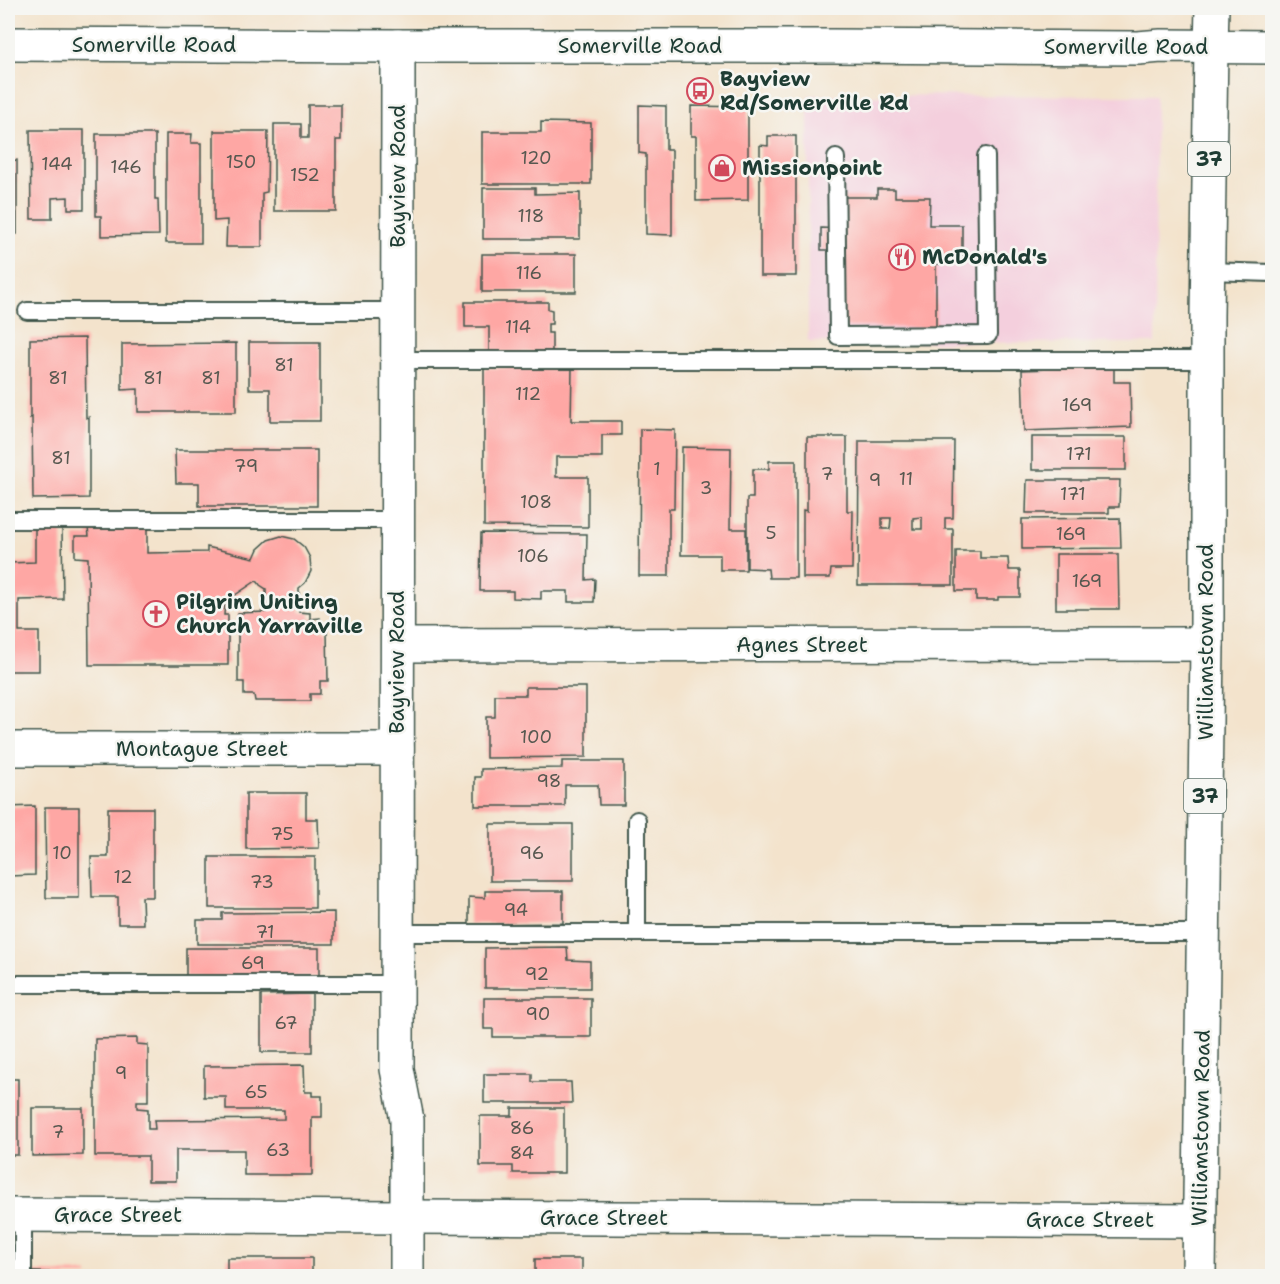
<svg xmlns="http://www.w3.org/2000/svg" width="1280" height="1284" font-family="'Shantell Sans',sans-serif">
<rect width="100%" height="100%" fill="#f6f6f2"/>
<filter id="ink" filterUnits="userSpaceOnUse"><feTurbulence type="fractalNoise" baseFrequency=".0167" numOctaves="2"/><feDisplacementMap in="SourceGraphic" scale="12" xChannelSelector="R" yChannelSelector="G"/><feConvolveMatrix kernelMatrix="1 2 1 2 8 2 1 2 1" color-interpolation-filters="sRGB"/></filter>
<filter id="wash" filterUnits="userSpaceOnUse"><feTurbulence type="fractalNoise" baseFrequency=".008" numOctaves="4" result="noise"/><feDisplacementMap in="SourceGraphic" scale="24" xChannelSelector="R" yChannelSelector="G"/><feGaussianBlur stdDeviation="1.35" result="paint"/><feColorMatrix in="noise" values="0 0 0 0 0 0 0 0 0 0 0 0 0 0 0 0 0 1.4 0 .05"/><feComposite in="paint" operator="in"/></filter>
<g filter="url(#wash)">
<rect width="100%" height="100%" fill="#f3e3cc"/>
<path fill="#f4cfdd" d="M808,95L1156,96L1155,343L808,342Z"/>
<g id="blocks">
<g fill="#fea7a4" fill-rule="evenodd">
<path d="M308,105H341V140H336V211H274V124H301V138H308Z"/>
<path d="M639,105L666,106V150H672V235L646,234V154L639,153Z"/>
<path d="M691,106L748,107V200L696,201V136H691Z"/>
<path d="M541,122L591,123V184H482V132H541Z"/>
<path d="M30,130H84V209H68V197L52,198V219H31Z"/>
<path d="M214,131H268L267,192L262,193V247H226L227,220L214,221Z"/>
<path d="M96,134H155V199H158L159,235L101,236V216H96Z"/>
<path d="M166,134H192L191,143H201V243H166Z"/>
<path d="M768,136H796V276H760V145L768,146Z"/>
<path d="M17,160V234H8V161Z"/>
<path d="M483,188H535V194L580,193V239H483Z"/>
<path d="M877,189H895V197H930L929,225H962V264H936V328L842,327L843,250H821V228L843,229V197H877Z"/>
<rect x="482" y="254" width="94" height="38"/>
<path d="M465,302H548V309L552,310V324H548V333H552V352H489V327H465Z"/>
<path d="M85,338L86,418L89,417V498L33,499L32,417L30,418V339Z"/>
<path d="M249,342H320V421H270V389H249Z"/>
<path d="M236,343V412H138V389L122,390V344Z"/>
<path d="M1114,367V382H1130L1131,427L1024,431L1022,370Z"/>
<path d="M484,368H572L571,421H621V435H602V457H556V477H588V527L484,526Z"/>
<path d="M640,429L675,430L674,509H669V576H639Z"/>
<path d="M807,437H847V511H853L852,569H831L830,578H803V510L807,511Z"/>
<rect x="1032" y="437" width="94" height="33"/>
<path d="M859,441H954L953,518H945V529H953V585H858ZM922,517V529H913V518ZM882,518H891L890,529H882Z"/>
<path d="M682,447L731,448L730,529H746V570H720V555H681Z"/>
<path d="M175,450H317V506H199V483H176Z"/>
<path d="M769,461H796V578H769L768,569L747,568V498H753V469H769Z"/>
<path d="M1027,480H1120L1119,507H1109V513H1026Z"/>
<path d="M1120,518L1121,548L1022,549V519Z"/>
<path d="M35,528H62L63,599L19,600V632H39V671H8V563L35,562Z"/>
<path d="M88,528H147V553L207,552V547L254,558L258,549L268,540L281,536L294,539L304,547L310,558L311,571L305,583L299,588V612L310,613V619L320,618V630L327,631L328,681H320V694H310V701H255L254,695H244V682H238V613L266,612V589L260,585L258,582L256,581L225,602L224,615H228V665H89L88,558L75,557V536H89Z"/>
<path d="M481,533L587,534L586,580L595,579L594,602H568V591H541V599L513,598V591H480Z"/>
<path d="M956,551H980V558H1008L1009,570H1020V597H998V600H976V591H956Z"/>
<path d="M1056,554H1118L1119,609H1056Z"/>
<path d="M526,687H586V757L486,758V717H495V695H526Z"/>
<path d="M562,761H624V805H599L598,785H565V806H475V777H481V769L562,768Z"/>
<path d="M246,793H306V819H318L319,848L246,849Z"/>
<path d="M35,806V875L8,876V807Z"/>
<path d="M45,807H79V898H46Z"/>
<path d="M108,808H153V897H142L143,924H118V897H92L91,857H108Z"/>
<rect x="490" y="824" width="83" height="57"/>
<rect x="209" y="857" width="106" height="51"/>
<path d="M485,891H563V923L469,924V897L485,898Z"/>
<path d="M334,912V944H197V920H222V913Z"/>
<path d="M567,947L568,960L590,961V988H485V948Z"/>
<rect x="186" y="948" width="133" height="29"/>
<path d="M312,994V1052H261V995Z"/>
<path d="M484,998H591V1037H493V1029H484Z"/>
<path d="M137,1038V1044L148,1045V1101H137V1108L148,1109V1129H155L154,1120L284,1119V1110H226V1097H204V1066L304,1065L305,1092H312V1096H322V1117H312V1175H244V1150H176V1181H148V1156H95V1039Z"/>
<path d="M484,1074H532V1082H571L572,1103H484Z"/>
<rect x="8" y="1079" width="10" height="76"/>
<path d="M32,1108H83V1155L32,1156Z"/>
<path d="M512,1108H564V1173H513V1166H480V1116H512Z"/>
<rect x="1270" y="1118" width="2" height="17"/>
<rect x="227" y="1258" width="85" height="18"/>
<path d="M535,1259H582V1276H493V1272H535Z"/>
<path d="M33,1272L88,1273V1276H33Z"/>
</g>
</g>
</g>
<g filter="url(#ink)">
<use href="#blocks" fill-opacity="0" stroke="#3f564b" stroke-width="1.5"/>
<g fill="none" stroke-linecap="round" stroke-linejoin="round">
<defs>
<g id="lane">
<path d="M836,158L838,336L988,335L986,156"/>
<path d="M1208,271L1272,273"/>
<path d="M27,311H398"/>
<path d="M398,360H1207"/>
<path d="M8,520H397"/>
<path d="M637,820V933"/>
<path d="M397,933H1204"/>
<path d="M8,984H397"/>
<path d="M23,1215V1276"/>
</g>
<g id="street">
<path d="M398,46L397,1069L407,1120V1276"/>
<path d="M398,645L1207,644"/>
<path d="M8,749H397"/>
<path d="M8,1215L1200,1221"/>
</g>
<path id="secondary" d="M8,44L398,46H833L1138,48L1161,46L1272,47"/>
<path id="primary" d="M1199,1276L1207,644V316L1211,47L1212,8"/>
</defs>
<use href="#lane" stroke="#3f564b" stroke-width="20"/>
<use href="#street" stroke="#3f564b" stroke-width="36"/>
<use href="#secondary" stroke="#3f564b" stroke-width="36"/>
<use href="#primary" stroke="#3f564b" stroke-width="36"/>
<use href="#lane" stroke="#fff" stroke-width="16"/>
<use href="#street" stroke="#fff" stroke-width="33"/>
<use href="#secondary" stroke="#fff" stroke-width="33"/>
<use href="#primary" stroke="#fff" stroke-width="33"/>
</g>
</g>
<defs>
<symbol id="bus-ring" viewBox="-11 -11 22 22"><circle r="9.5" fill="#f6f6f2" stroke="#d1495b" stroke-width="1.5"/><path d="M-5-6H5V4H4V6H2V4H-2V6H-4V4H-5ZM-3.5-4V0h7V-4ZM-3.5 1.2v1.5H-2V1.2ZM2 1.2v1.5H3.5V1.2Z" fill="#d1495b"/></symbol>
<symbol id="shop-ring" viewBox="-11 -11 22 22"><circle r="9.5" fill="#f6f6f2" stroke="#d1495b" stroke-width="1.5"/><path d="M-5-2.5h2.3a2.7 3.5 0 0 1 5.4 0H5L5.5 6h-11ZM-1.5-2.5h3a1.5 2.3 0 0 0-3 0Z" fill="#d1495b"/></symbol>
<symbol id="restaurant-ring" viewBox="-11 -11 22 22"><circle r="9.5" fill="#f6f6f2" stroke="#d1495b" stroke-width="1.5"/><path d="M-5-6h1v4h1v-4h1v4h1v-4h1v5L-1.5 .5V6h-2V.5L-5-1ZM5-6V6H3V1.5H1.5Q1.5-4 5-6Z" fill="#d1495b"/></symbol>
<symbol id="church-ring" viewBox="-11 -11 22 22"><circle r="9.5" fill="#f6f6f2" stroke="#d1495b" stroke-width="1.5"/><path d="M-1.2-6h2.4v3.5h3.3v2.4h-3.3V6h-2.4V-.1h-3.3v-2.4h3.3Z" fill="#d1495b"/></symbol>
</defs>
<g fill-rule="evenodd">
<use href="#bus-ring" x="685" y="76" width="30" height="30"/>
<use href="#shop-ring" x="707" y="153" width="30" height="30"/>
<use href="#restaurant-ring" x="887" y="242" width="30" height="30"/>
<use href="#church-ring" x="141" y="599" width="30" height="30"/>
</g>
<g text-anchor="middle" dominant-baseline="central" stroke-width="5" stroke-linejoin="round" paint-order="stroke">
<g font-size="18" fill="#575850">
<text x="536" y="158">120</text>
<text x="241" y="162">150</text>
<text x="57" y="164">144</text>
<text x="126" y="167">146</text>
<text x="305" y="175">152</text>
<text x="531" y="216">118</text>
<text x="529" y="273">116</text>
<text x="518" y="327">114</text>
<text x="284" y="365">81</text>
<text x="58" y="378">81</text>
<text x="153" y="378">81</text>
<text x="211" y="378">81</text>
<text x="528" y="394">112</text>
<text x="1077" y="405">169</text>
<text x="1079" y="454">171</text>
<text x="61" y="458">81</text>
<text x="246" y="466">79</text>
<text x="657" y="469">1</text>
<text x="827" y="474">7</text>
<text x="906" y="479">11</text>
<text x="875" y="480">9</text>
<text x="706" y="488">3</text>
<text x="1073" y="494">171</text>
<text x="536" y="502">108</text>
<text x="771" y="533">5</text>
<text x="1071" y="534">169</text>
<text x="533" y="556">106</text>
<text x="1087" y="581">169</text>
<text x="536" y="737">100</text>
<text x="549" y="781">98</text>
<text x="282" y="834">75</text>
<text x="62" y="853">10</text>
<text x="532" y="853">96</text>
<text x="123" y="877">12</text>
<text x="262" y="882">73</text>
<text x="516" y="910">94</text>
<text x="265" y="932">71</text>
<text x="253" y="963">69</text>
<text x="537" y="974">92</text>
<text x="538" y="1014">90</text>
<text x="286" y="1023">67</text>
<text x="121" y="1073">9</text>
<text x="256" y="1092">65</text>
<text x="522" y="1128">86</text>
<text x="58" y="1132">7</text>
<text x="278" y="1150">63</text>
<text x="522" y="1153">84</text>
</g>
<g fill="#f6f6f2" stroke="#60746d" stroke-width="1.5">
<rect x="1188" y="142" width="42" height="34" rx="4.5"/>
<rect x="1184" y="779" width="42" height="34" rx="4.5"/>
</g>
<g font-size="20" font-weight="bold" fill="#1f3d34">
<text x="1209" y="159">37</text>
<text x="1205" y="796">37</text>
</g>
<g font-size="21" fill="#1f3d34" stroke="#f6f6f2">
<text x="154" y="45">Somerville Road</text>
<text x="640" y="46">Somerville Road</text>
<text x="1126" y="47">Somerville Road</text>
<text transform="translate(398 176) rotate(-90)">Bayview Road</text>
<text transform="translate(1206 642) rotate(-90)">Williamstown Road</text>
<text x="802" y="645">Agnes Street</text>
<text transform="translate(397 662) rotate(-90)">Bayview Road</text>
<text x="202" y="749">Montague Street</text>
<text transform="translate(1201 1128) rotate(-89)">Williamstown Road</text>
<text x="118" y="1215">Grace Street</text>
<text x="604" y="1218">Grace Street</text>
<text x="1090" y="1220">Grace Street</text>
</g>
<g font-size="21" font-weight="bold" fill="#1f3d34" stroke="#f6f6f2" text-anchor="start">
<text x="720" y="79">Bayview<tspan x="720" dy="24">Rd/Somerville Rd</tspan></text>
<text x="742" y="168">Missionpoint</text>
<text x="922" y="257">McDonald's</text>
<text x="176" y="602">Pilgrim Uniting<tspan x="176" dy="24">Church Yarraville</tspan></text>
</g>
</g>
<rect width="1280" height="1284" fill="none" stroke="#f6f6f2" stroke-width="30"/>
</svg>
